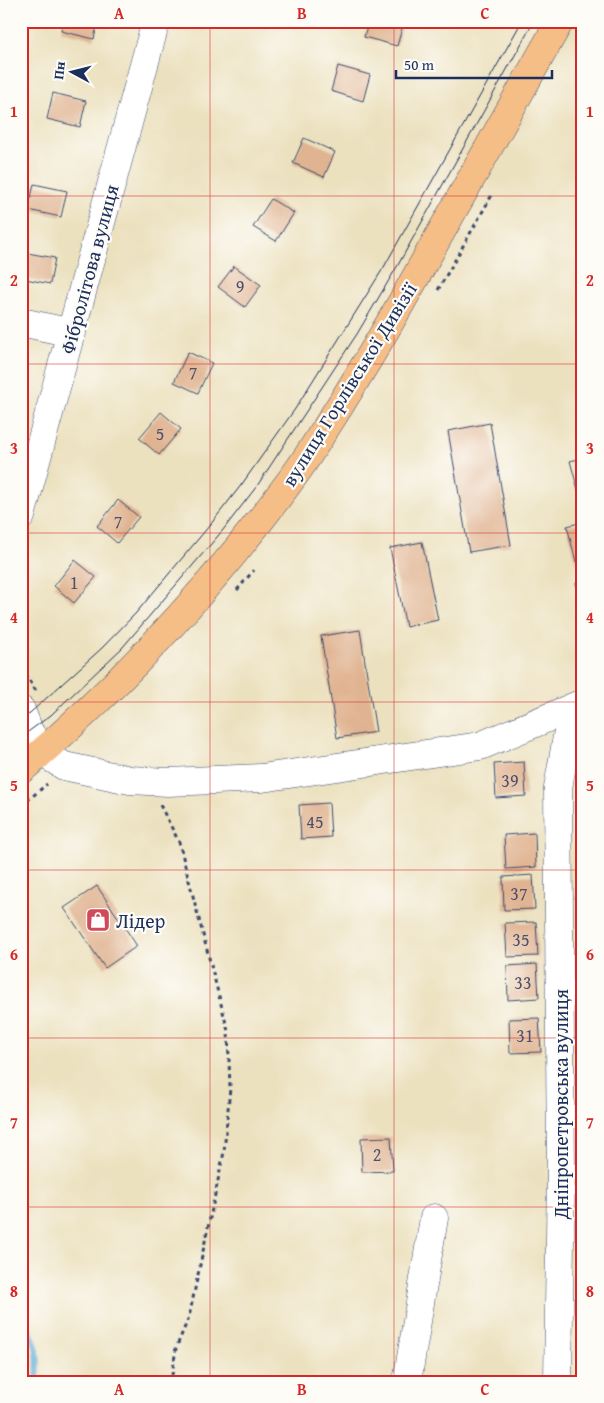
<svg xmlns="http://www.w3.org/2000/svg" width="604" height="1403" font-family="'Gentium Book Plus',serif">
<rect width="100%" height="100%" fill="#fdfcf7"/>
<filter id="ink" filterUnits="userSpaceOnUse"><feTurbulence type="fractalNoise" baseFrequency=".02" numOctaves="2"/><feDisplacementMap in="SourceGraphic" scale="10" xChannelSelector="R" yChannelSelector="G"/><feConvolveMatrix kernelMatrix="1 2 1 2 8 2 1 2 1" color-interpolation-filters="sRGB"/></filter>
<filter id="wash" filterUnits="userSpaceOnUse"><feTurbulence type="fractalNoise" baseFrequency=".0096" numOctaves="4" result="noise"/><feDisplacementMap in="SourceGraphic" scale="20" xChannelSelector="R" yChannelSelector="G"/><feGaussianBlur stdDeviation="1.12" result="paint"/><feColorMatrix in="noise" values="0 0 0 0 0 0 0 0 0 0 0 0 0 0 0 0 0 1.4 0 .05"/><feComposite in="paint" operator="in"/></filter>
<g filter="url(#wash)">
<rect width="100%" height="100%" fill="#ece1bf"/>
<g fill="none" stroke-linecap="round" stroke-linejoin="round">
<path stroke="#57abd3" stroke-width="6" d="M21,1319C39,1341 39,1355 37,1382"/>
</g>
<g id="blocks">
<g fill="#e0b391">
<path d="M63,21H98L94,39L61,31Z"/>
<path d="M369,21H404L397,46L364,37Z"/>
<path d="M338,66L370,75L363,101L331,91Z"/>
<path d="M53,93L86,101L80,127L47,119Z"/>
<path d="M304,138L335,152L324,177L293,163Z"/>
<path d="M34,184L67,191L61,217L28,210Z"/>
<path d="M271,199L294,213L276,241L253,227Z"/>
<path d="M22,252L55,258L50,284L21,278Z"/>
<path d="M234,266L261,285L245,307L218,287Z"/>
<path d="M188,352L212,363L198,393L174,382Z"/>
<path d="M161,412L181,429L159,455L139,438Z"/>
<path d="M490,423L511,545L469,552L448,431Z"/>
<path d="M583,458V496L580,497L570,461Z"/>
<path d="M118,500L139,517L117,543L97,526Z"/>
<path d="M583,522V560L576,562L567,526Z"/>
<path d="M422,542L438,620L406,627L390,548Z"/>
<path d="M75,560L96,577L74,603L54,586Z"/>
<path d="M583,581V608H582L576,583Z"/>
<path d="M360,630L376,732L337,738L321,636Z"/>
<path d="M524,762L526,796L496,798L494,764Z"/>
<path d="M329,803L331,837L301,839L299,805Z"/>
<path d="M535,833L536,867L506,869L504,835Z"/>
<path d="M533,875L535,909L504,910L503,877Z"/>
<path d="M97,886L137,946L105,968L64,908Z"/>
<path d="M536,922L538,956L507,957L505,923Z"/>
<path d="M537,964L539,998L508,1000L507,966Z"/>
<path d="M539,1018L541,1052L510,1053L509,1019Z"/>
<path d="M580,1048H583V1076H581Z"/>
<path d="M583,1126V1143H581L580,1127Z"/>
<path d="M391,1137L393,1171L362,1172L361,1138Z"/>
</g>
</g>
</g>
<g filter="url(#ink)">
<use href="#blocks" fill-opacity="0" stroke="#3a4a6d" stroke-width="1"/>
<g fill="none" stroke-linecap="round" stroke-linejoin="round">
<defs>
<g id="minor">
<path d="M21,322L72,333"/>
<path d="M21,516L156,21"/>
<path d="M21,710L29,731L42,752L64,766L130,780L168,782L262,778L480,746L583,703"/>
<path d="M407,1382L434,1218"/>
<path d="M558,1382L561,1168L558,788L572,708"/>
</g>
<path id="major" d="M21,770C124,683 217,581 296,473C307,458 317,441 327,426C359,376 389,325 418,273C465,189 512,105 560,21"/>
</defs>
<use href="#minor" stroke="#3a4a6d" stroke-width="29"/>
<use href="#major" stroke="#3a4a6d" stroke-width="29"/>
<g stroke="#3a4a6d" stroke-width="3" stroke-dasharray="4 4" stroke-linecap="butt">
<path d="M438,290L492,195"/>
<path d="M237,590L254,570"/>
<path d="M21,667L36,691"/>
<path d="M160,805L179,842L228,1031L230,1088L224,1152L189,1317L176,1348L171,1382"/>
<path d="M21,806L47,784"/>
</g>
<use href="#minor" stroke="#fff" stroke-width="28"/>
<use href="#major" stroke="#f6be87" stroke-width="28"/>
<g stroke="#1b2f5e" stroke-width="1">
<path d="M21,721L102,648L136,613L210,525L242,484L295,409L384,267L522,21"/>
<path d="M21,737L51,715L122,648L223,530L257,486L357,334L398,265L534,21"/>
</g>
</g>
</g>
<path fill="none" stroke="#d62828" stroke-width="1" stroke-opacity="0.55" d="M210,21V1382M394,21V1382M21,196H583M21,364H583M21,533H583M21,702H583M21,870H583M21,1038H583M21,1207H583"/>
<defs>
<symbol id="shop-square" viewBox="-11 -11 22 22"><rect x="-9" y="-9" width="18" height="18" rx="4" fill="#d1495b" stroke="#fdfcf7"/><path d="M-5-2.5h2.3a2.7 3.5 0 0 1 5.4 0H5L5.5 6h-11ZM-1.5-2.5h3a1.5 2.3 0 0 0-3 0Z" fill="#fff"/></symbol>
</defs>
<g fill-rule="evenodd">
<use href="#shop-square" x="84" y="906" width="28" height="28"/>
</g>
<g text-anchor="middle" dominant-baseline="central" stroke-width="4.5" stroke-linejoin="round" paint-order="stroke">
<g font-size="18" fill="#4c506b">
<text x="240" y="286">9</text>
<text x="193" y="372">7</text>
<text x="160" y="433">5</text>
<text x="118" y="521">7</text>
<text x="74" y="582">1</text>
<text x="510" y="780">39</text>
<text x="315" y="821">45</text>
<text x="519" y="893">37</text>
<text x="521" y="939">35</text>
<text x="523" y="982">33</text>
<text x="525" y="1035">31</text>
<text x="377" y="1154">2</text>
</g>
<g font-size="20" fill="#1b2f5e" stroke="#fdfcf7">
<text transform="translate(89 269) rotate(-75)">Фібролітова вулиця</text>
<text transform="translate(349 384) rotate(-58)">вулиця Горлівської Дивізії</text>
<text transform="translate(560 1104) rotate(-90)">Дніпропетровська вулиця</text>
</g>
<g font-size="20" fill="#1b2f5e" stroke="#fdfcf7" text-anchor="start">
<text x="116" y="920">Лідер</text>
</g>
</g>
<rect width="604" height="1403" fill="none" stroke="#fdfcf7" stroke-width="55"/>
<g transform="translate(72 72) rotate(277)" stroke="#fdfcf7" stroke-width="4" paint-order="stroke">
<path d="M0-4L9 19L0 12L-9 19Z" fill="#1b2f5e"/>
<text y="-8" font-size="14" font-weight="bold" text-anchor="middle" fill="#1b2f5e">Пн</text>
</g>
<path d="M396 70v8h156v-8" fill="none" stroke="#1b2f5e" stroke-width="2.5"/>
<text x="404" y="70" font-size="15" fill="#1b2f5e" stroke="#fdfcf7" stroke-width="4" paint-order="stroke">50 m</text>
<rect x="28" y="28" width="548" height="1348" fill="none" stroke="#d62828" stroke-width="2"/>
<g font-size="16" text-anchor="middle" font-weight="bold" fill="#d62828">
<text x="119" y="19">A</text>
<text x="302" y="19">B</text>
<text x="485" y="19">C</text>
<text x="14" y="117">1</text>
<text x="590" y="117">1</text>
<text x="14" y="286">2</text>
<text x="590" y="286">2</text>
<text x="14" y="454">3</text>
<text x="590" y="454">3</text>
<text x="14" y="623">4</text>
<text x="590" y="623">4</text>
<text x="14" y="791">5</text>
<text x="590" y="791">5</text>
<text x="14" y="960">6</text>
<text x="590" y="960">6</text>
<text x="14" y="1128">7</text>
<text x="590" y="1128">7</text>
<text x="14" y="1297">8</text>
<text x="590" y="1297">8</text>
<text x="119" y="1395">A</text>
<text x="302" y="1395">B</text>
<text x="485" y="1395">C</text>
</g>
</svg>
